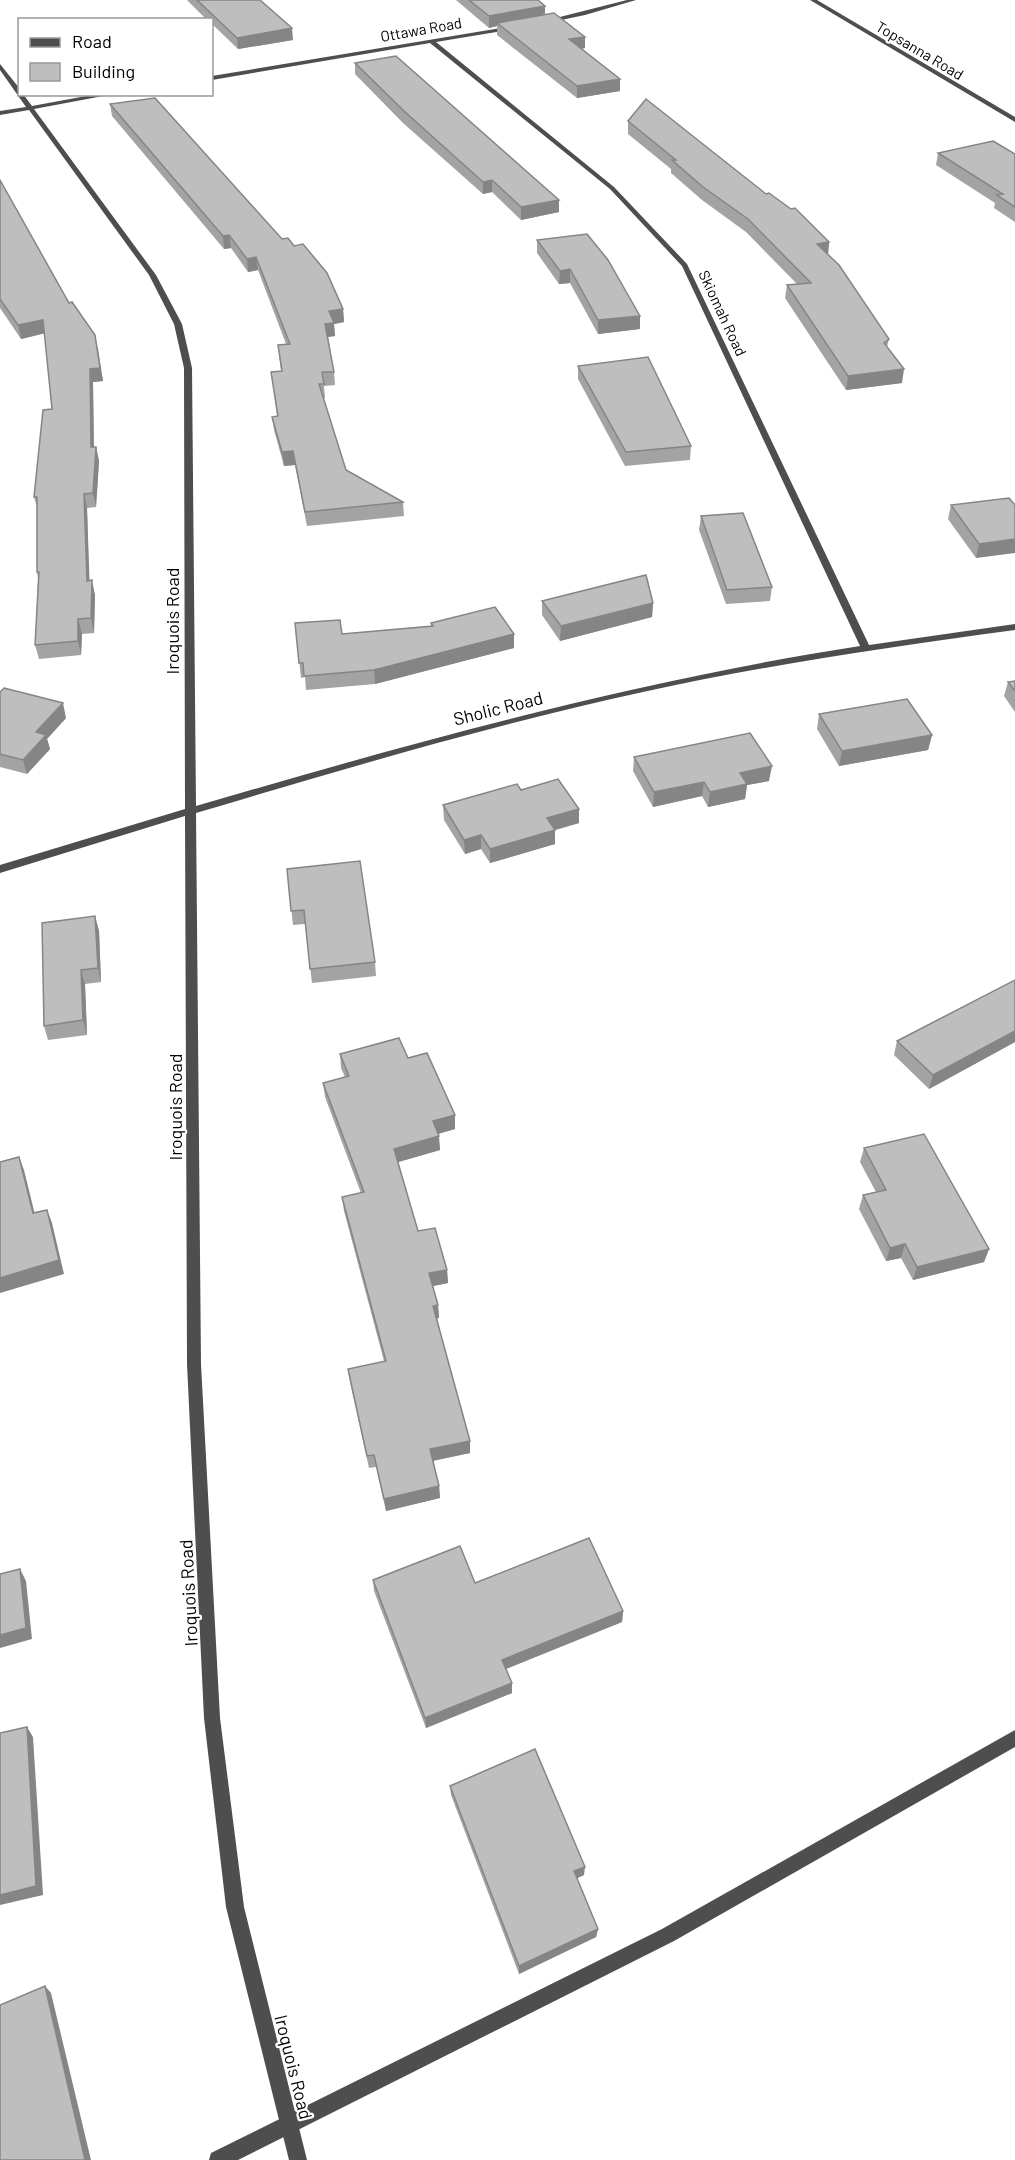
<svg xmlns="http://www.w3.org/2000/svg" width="1015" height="2160" font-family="Barlow,sans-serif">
<rect width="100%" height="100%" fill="#fff"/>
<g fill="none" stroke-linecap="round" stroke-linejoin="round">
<path fill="#4e4e4e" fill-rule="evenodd" d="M1015,1730V1747L674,1941L238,2160H209L211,2153L662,1929Z"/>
<g fill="#4e4e4e" fill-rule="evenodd">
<path d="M627,0H636L585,15L547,23L544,21Z"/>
<path d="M810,0H817L1015,117V122Z"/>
<path d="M513,26L515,29L436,42L614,187L687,264L869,645L1015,624V630C890,647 766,665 643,692C492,725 344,769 196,813L201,1364L220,1718L244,1907L307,2160H289L226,1907L204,1718L187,1364L185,816L0,873V865L185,809L184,368L174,324L149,275L29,110L0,115V111L26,107L0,70V64L20,89V94H23L32,106L97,94H114L34,109L156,275L182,324L192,368L196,806C415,742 634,681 860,646L682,266L610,189L430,43L212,80V76Z"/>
</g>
</g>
<g fill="#a3a3a3">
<path d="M187,0H260L293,40L238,49L212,24V20H207Z"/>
<path d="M456,0H538L545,14L585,48L582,49L620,91L577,98L497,35V26L489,28Z"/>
<path d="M355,63L559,200V212L521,220L492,192L483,194L403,123L355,74Z"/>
<path d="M110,104L343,309L344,322L334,324L335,336L328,337L334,372L335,385L324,386L325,398H323L346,470L403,502L404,516L307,526L295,465L284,466L274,430L272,417L277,416L271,372L281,371L278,345L286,344L258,270L248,272L231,248L224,249L112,116Z"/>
<path d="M628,121L766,194L829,242L828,254L889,339L887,347L902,383L846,390L785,298L787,285L797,284L746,232L702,200L671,173V169L628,134Z"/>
<path d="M938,153L1015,154V222L994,208L995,203L936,165Z"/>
<path d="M0,180L69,303L98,348L103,381L93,382L94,447H96L99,461L96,507L87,508L89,581L95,595L94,633L82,634L81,655L39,659L35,645L38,579L37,572V507L34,497L52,409L45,333L21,339L0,308Z"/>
<path d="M537,240L640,316V329L598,334L570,283L559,284L537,253Z"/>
<path d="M578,366L691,446L690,460L625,466L578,379Z"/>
<path d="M1009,498L976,558L948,519L951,505Z"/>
<path d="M701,516L772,587L770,601L726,604L699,530Z"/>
<path d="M542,601L653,603L652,617L560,641L542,615Z"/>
<path d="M295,623L342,634L431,626V623L514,634V648L375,684L306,690L305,677L301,678Z"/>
<path d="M1015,681V712L1004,696L1008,682Z"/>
<path d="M0,692L66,718L47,739L50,749L27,774L0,767Z"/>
<path d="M819,714L932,735L928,750L839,766L817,729Z"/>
<path d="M634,757L769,781L747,785L745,799L708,807L702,796L653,807L633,771Z"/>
<path d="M521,790L579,809V823L555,830V844L490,863L481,849L465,854L444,820L443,805Z"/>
<path d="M287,869L375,962L376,976L312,983L305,924L293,925Z"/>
<path d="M95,916L99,931L101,982L85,984L87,1035L48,1040L44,1026Z"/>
<path d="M1015,980V1042L929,1089L894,1055L897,1041Z"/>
<path d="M340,1054L408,1058L455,1129L438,1134L440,1150L398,1162L418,1231L447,1270L448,1283L432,1286L438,1305L439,1318H437L470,1453L433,1461L439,1486L440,1498L386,1511L376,1467L369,1468L350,1382L348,1369L384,1361L344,1211L342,1197L361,1193L325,1097L323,1083L345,1077L341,1068Z"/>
<path d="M864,1148L989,1249L984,1262L913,1280L901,1258L886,1261L859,1209L863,1195L876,1192L860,1162Z"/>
<path d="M373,1580L475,1583L623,1611L622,1622L506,1669L512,1693L426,1728L374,1591Z"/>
<path d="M450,1786L584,1875L577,1878L598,1929L596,1937L519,1974L451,1795Z"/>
</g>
<g fill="#858585">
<path d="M545,6V17L497,23V26L489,28V16Z"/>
<path d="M292,28L293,40L238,49L237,38Z"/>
<path d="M585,37V48L569,51V39Z"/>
<path d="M620,79V91L577,98V86Z"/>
<path d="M492,180V192L483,194V182Z"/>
<path d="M559,200V212L521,220V207Z"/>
<path d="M229,235L231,248L224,249L223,236Z"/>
<path d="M829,242L828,255L817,244Z"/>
<path d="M256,257L258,270L248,272L247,259Z"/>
<path d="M570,269V283L559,284L560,271Z"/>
<path d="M343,309L344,322L334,324L335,336L326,337L325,324L329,311Z"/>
<path d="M640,316V329L598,334V320Z"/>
<path d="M43,320L46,333L21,339L18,325Z"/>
<path d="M95,335L103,381L93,382L94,461L91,447L90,369Z"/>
<path d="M904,369L902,383L846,390L848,376Z"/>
<path d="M96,447L99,461L96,507L93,493Z"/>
<path d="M293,451L295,465L284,466L282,452Z"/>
<path d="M84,494L87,508L90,595L87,581Z"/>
<path d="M1015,539V553L976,558L979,544Z"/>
<path d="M92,580L95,595L94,633L91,618Z"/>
<path d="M653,603L652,617L560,641L561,626Z"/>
<path d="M78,619L82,634L81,655L78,641Z"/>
<path d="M514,634V648L375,684L374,670Z"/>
<path d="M63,703L66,718L47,739L50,749L27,774L23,760L36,732Z"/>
<path d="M932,735L928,750L839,766L842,751Z"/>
<path d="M772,766L769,781L747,785L745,799L708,807L710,792L740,773Z"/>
<path d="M704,782L702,796L653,807L654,792Z"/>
<path d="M579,809V823L555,830V844L490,863V849L547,818Z"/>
<path d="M481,835V849L465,854L464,840Z"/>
<path d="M95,916L99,931L101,982L98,968Z"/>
<path d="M81,970L85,984L87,1035L83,1020Z"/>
<path d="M1015,1031V1042L929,1089L933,1075Z"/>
<path d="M455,1115V1129L434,1135L433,1121Z"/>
<path d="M439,1136L440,1150L395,1163L394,1149Z"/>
<path d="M19,1157L24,1170L38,1227L33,1213Z"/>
<path d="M47,1210L52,1223L64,1274L0,1293V1278Z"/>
<path d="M905,1244L901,1258L886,1261L890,1248Z"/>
<path d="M989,1249L984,1262L913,1280L917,1267Z"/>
<path d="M447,1270L448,1283L429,1287V1273Z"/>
<path d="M438,1305L439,1318L434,1319L433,1306Z"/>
<path d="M470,1441V1453L431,1461L430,1449Z"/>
<path d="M439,1486L440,1498L386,1511L384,1499Z"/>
<path d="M20,1569L26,1581L32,1639L0,1648V1635Z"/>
<path d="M623,1611L622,1622L503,1670L502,1660Z"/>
<path d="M512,1683V1693L426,1728L425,1718Z"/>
<path d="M27,1727L33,1737L43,1895L0,1905V1895Z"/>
<path d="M585,1867L584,1875L573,1880L574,1871Z"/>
<path d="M598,1929L596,1937L519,1974V1966Z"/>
<path d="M45,1986L51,1993L91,2160H85Z"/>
</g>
<g fill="#bebebe" stroke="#858585" stroke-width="1.5">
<path d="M197,0H260L292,28L237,38Z"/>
<path d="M469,0H538L545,6L489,16Z"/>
<path d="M554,13L585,37L569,39L620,79L577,86L497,23Z"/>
<path d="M396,56L559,200L521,207L492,180L483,182L403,110L355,63Z"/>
<path d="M155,98L282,239L288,238L294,246L303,244L327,273L343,309L329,311L334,323L325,324L334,372H322L324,384H319L346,470L403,502L305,512L293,451L282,452L272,417L278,416L271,372L282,371L278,345L290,344L256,257L247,259L229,235L223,236L110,104Z"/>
<path d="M646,99L766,194L769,193L791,209L795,208L829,242L817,244L839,265L889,339L884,343L904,369L848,376L787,285L811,283L748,219L703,187L672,160H676L628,121Z"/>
<path d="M993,141L1015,154V207L997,195L1003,194L938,153Z"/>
<path d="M0,180L69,303L72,302L95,335L100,368L90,369L91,447H96L93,493L84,494L87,581L92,580L91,618L78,619V641L35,645L39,572H37V497H34L43,410L52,409L43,320L18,325L0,299Z"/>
<path d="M587,234L608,260L640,316L598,320L570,269L560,271L537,240Z"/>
<path d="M648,357L691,446L626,452L578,366Z"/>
<path d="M1009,498L1015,505V539L979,544L951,505Z"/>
<path d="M743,513L772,587L727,590L701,516Z"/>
<path d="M646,575L653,603L561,626L542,601Z"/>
<path d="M495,607L514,634L374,670L304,676L303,663H299L295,623L340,620L342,634L433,626L431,623Z"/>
<path d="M1015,681V691L1008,682Z"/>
<path d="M4,688L63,703L36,732L46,735L23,760L0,754V692Z"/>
<path d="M907,699L932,735L842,751L819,714Z"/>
<path d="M750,733L772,766L740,773L747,784L710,792L704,782L654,792L634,757Z"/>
<path d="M558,779L579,809L547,818L555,830L490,849L481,835L464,840L443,805L517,784L521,790Z"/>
<path d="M360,861L375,962L310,969L304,910L291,911L287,869Z"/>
<path d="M95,916L98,968L81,970L83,1020L44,1026L42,923Z"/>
<path d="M1015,980V1031L933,1075L897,1041Z"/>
<path d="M399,1038L408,1058L427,1053L455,1115L433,1121L439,1136L394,1149L418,1231L435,1228L447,1270L429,1273L438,1305L433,1306L470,1441L430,1449L439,1486L384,1499L374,1455L367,1456L348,1369L386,1361L342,1197L364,1192L323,1083L349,1076L340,1054Z"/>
<path d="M924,1134L989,1249L917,1267L905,1244L890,1248L863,1195L886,1190L864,1148Z"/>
<path d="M19,1157L33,1213L47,1210L59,1260L0,1278V1162Z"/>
<path d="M589,1538L623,1611L502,1660L512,1683L425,1718L373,1580L460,1546L475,1583Z"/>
<path d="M20,1569L26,1628L0,1635V1574Z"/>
<path d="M27,1727L36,1886L0,1895V1733Z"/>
<path d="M535,1749L585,1867L574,1871L598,1929L519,1966L450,1786Z"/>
<path d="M45,1986L85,2160H0V2005Z"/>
</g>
<g text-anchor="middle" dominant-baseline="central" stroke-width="4.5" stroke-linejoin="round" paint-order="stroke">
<g font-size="15" fill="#000" stroke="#fff">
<text transform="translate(421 29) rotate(-10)">Ottawa Road</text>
<text transform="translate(920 50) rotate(31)">Topsanna Road</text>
<text transform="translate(723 313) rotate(65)">Skiomah Road</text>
</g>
<g font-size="18" fill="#000" stroke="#fff">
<text transform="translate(172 621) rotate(-90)">Iroquois Road</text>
<text transform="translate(498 708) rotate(-14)">Sholic Road</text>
<text transform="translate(175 1107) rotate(-90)">Iroquois Road</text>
<text transform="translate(188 1593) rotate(-93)">Iroquois Road</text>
<text transform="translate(294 2067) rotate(76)">Iroquois Road</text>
</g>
</g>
<rect x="18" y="18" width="195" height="78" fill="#ffffff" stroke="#999999" stroke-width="1.5"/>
<rect x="30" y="38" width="30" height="9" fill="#4e4e4e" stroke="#999999" stroke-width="1.5"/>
<text x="72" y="48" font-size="18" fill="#000000">Road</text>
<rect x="30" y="63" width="30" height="18" fill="#bebebe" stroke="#999999" stroke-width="1.5"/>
<text x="72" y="78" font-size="18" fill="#000000">Building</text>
</svg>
